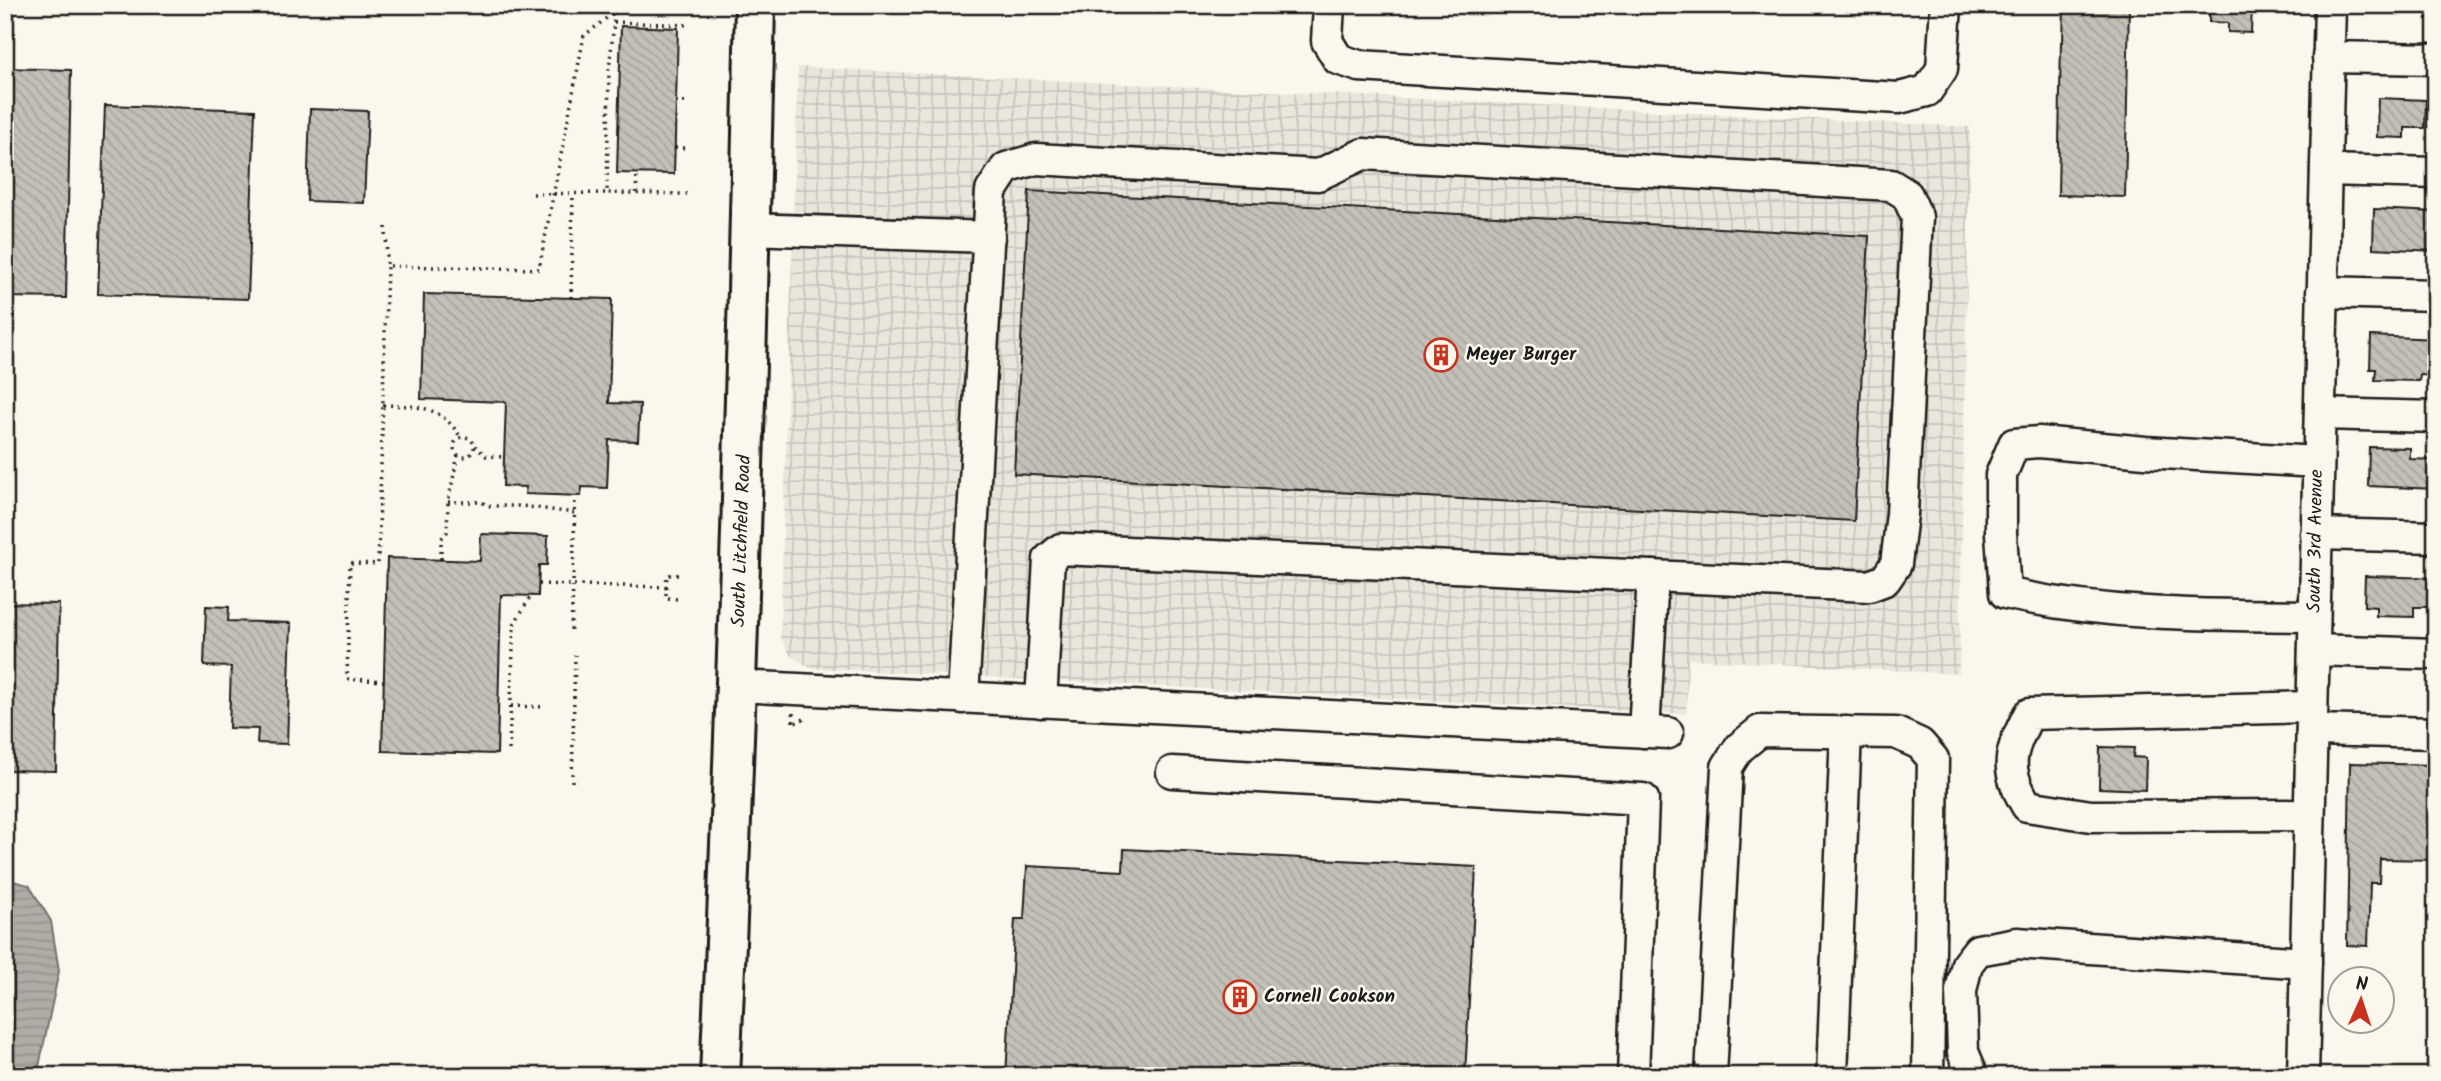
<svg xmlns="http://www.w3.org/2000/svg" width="2441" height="1081" font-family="Kalam,sans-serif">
<defs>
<pattern id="industrial-grid" width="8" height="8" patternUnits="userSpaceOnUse" patternTransform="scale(1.75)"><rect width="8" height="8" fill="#eae6dc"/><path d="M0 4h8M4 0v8" fill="none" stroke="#c8c5bc"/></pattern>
<pattern id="water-rules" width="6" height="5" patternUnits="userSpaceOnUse" patternTransform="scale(1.75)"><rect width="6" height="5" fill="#afaca5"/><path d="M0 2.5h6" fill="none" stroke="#96938d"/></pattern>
<pattern id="building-back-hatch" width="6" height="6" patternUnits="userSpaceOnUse" patternTransform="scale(1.75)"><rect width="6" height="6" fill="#c3c0b8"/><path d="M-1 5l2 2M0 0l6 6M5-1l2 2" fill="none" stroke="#a7a49e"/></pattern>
</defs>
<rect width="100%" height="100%" fill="#fbf7ec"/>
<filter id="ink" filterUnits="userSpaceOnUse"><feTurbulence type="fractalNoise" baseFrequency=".0143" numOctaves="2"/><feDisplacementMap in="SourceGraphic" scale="14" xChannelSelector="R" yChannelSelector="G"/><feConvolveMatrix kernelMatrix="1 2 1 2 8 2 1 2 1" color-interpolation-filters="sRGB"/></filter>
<g filter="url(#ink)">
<path fill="url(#industrial-grid)" d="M798,67L1970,127L1959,674L1688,659L1686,714L810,668L791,656L780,637Z"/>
<path fill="url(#water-rules)" stroke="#74726e" stroke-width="2" d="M5,879L29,885L51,921L59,971L37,1076H5Z"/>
<g fill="url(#building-back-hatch)" stroke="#1c1c1c" stroke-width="2">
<path d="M2064,5H2129L2125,197L2058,195L2061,42H2063Z"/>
<path d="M2209,5H2252L2251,33L2228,32V23L2209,22Z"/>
<path d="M621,26L678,28L674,174L617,173Z"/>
<path d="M5,68L71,70L66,298L5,297Z"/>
<path d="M2378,98L2426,100L2425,128H2405V138L2377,137Z"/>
<path d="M105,105L255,110L248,299L98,294Z"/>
<path d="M310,109L368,111L364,203L307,201Z"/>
<path d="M1029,191L1869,236L1854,521L1014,474Z"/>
<path d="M2374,209L2436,212V251L2373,248Z"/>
<path d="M424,294L612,299L609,403L640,404L638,441L609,440L607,488L582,487L581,496L525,494L526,487L503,486L506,402L421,399Z"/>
<path d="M2371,336L2436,339V376L2420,375L2419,381L2375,380L2376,369H2370Z"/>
<path d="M2369,447L2410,448V459L2436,460V489L2368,486Z"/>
<path d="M481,534L548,536L547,565H539L538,596L501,595L497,754L382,751L387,558L480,561Z"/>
<path d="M2365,576L2436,578V607H2414V617L2376,616V607L2364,606Z"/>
<path d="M5,603L59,604L56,771L5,770Z"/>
<path d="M206,606L229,607L228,621L291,623L287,744L257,743L258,729L229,728L231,667L204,666Z"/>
<path d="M2100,747L2134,748L2133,757L2146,758L2145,790L2099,788Z"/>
<path d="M2350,763L2436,765V860L2380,859L2379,883H2370L2368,946L2347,945Z"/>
<path d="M1124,849L1476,867L1465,1076H1006L1015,919H1024L1027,866L1123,871Z"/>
</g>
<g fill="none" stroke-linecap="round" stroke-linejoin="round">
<defs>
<g id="minor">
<path d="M1329,5L1327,41L1338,59L1359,66L1899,98L1927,91L1942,69L1946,5"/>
<path d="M2328,57L2436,59"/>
<path d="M2326,170L2436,173"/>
<path d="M750,229L989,237"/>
<path d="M2322,292L2436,295"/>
<path d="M2320,414L2436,417"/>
<path d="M2316,534L2436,537"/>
<path d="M2314,616C2210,615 2108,616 2005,593L2001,533V475L2014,444L2039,442L2145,452L2318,462"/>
<path d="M2314,650L2436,654"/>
<path d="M737,686L1668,733"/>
<path d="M963,698L991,191L1006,168L1036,159L1318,175L1363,154L1891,185L1907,195L1917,217L1902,514L1896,564L1885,580L1869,586L1061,549L1049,559L1041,702"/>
<path d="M2312,730L2436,733"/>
<path d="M1644,732L1653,576"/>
<path d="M1172,772L1643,799L1633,1076"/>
<path d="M2309,815L2091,816L2027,806C2003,766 2010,753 2029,714L2312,707"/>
<path d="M1711,1076L1727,767L1739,748L1760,731L1896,733L1920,744L1933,759L1928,1076"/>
<path d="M1832,1076L1846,732"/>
<path d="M1973,1076L1963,1052L1961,991L1967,964L1978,950L2017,943L2306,963"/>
<path d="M2303,1076L2330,5"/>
</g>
<path id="major" d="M720,1076C737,719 747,362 755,5"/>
</defs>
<use href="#minor" stroke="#1c1c1c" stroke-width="35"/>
<use href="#major" stroke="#1c1c1c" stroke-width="44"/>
<g stroke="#1c1c1c" stroke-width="3.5" stroke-dasharray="2 5" stroke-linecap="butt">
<path d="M613,13L614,22L609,71L607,193L687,194"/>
<path d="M614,22L690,25"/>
<path d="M676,102H689"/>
<path d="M675,148H688"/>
<path d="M636,193L637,173"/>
<path d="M533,194L607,193"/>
<path d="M386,227L387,266L539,269L584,36L613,13"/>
<path d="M571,298L573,193"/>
<path d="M383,405C418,406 441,405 461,438"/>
<circle cx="464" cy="447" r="10"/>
<path d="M475,446L486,456L504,457"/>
<path d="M575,495L573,585L666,587V598L678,599"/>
<path d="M448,502H482L488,506H522L574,513"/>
<path d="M441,559V539L447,532L448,502L458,455"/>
<path d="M539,584L573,585L571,630"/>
<path d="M666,587L667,575H678"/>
<path d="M384,681L347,679L350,563L378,564L387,266"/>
<path d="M511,706L546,707"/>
<path d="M793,713V724L806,718"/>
<path d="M509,750L514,624L531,596"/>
<path d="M572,782L575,655"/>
</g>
<use href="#minor" stroke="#fbf7ec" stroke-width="30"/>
<use href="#major" stroke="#fbf7ec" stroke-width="38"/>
</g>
</g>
<defs>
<symbol id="building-ring" viewBox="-11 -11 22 22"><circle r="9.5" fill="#fbf7ec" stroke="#c8321e" stroke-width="1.5"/><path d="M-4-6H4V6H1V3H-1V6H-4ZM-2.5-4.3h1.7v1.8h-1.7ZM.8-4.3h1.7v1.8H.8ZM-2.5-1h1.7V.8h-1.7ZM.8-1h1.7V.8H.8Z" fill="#c8321e"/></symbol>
</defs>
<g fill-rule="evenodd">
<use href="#building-ring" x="1422" y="336" width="38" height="38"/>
<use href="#building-ring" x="1221" y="978" width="38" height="38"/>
</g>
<g text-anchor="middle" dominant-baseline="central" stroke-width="5" stroke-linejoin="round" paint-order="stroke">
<g font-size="19" font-weight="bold" fill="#1c1c1c" stroke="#fbf7ec" text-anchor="start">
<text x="1466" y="355">Meyer Burger</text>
<text x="1264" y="997">Cornell Cookson</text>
</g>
<g font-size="19" fill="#1c1c1c" stroke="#fbf7ec">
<text transform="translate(742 541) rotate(-88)">South Litchfield Road</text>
<text transform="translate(2316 541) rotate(-89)">South 3rd Avenue</text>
</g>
</g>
<rect width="2441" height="1081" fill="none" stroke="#fbf7ec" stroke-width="28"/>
<rect x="14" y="14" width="2413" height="1053" fill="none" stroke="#1c1c1c" stroke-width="2.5" filter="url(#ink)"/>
<g transform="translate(2361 1000) rotate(3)"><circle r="33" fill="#fbf7ec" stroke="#a29f99" stroke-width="2"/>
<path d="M0-5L12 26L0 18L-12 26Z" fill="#c8321e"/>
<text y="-10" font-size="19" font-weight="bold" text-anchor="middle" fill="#1c1c1c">N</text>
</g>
</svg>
